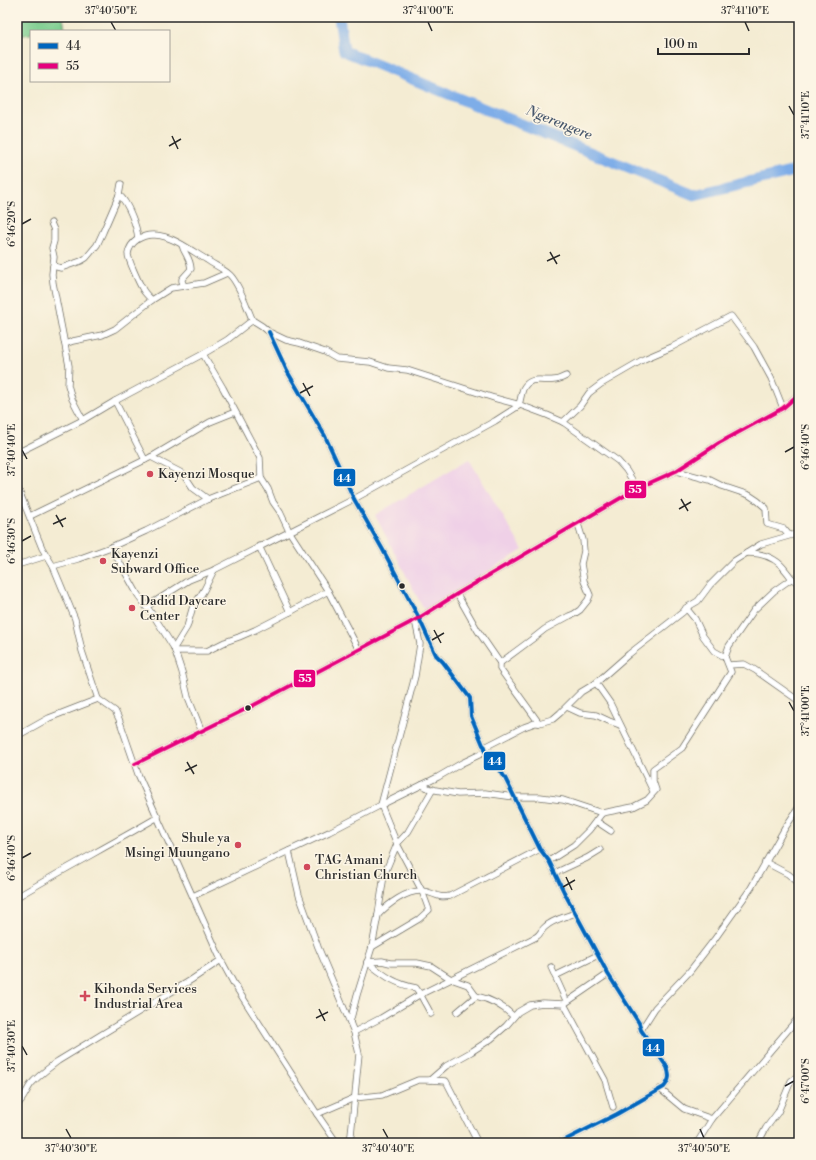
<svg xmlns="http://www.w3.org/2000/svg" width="816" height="1160" font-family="'Libre Bodoni',serif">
<rect width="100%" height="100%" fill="#fcf5e5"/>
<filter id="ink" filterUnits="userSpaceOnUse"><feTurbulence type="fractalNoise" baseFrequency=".025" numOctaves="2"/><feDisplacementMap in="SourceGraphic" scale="8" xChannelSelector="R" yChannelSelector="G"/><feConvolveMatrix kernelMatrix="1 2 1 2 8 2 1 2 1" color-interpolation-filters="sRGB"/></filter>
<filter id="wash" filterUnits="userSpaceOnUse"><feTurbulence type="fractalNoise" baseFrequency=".012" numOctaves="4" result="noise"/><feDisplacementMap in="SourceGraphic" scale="16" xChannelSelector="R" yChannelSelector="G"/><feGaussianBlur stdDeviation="0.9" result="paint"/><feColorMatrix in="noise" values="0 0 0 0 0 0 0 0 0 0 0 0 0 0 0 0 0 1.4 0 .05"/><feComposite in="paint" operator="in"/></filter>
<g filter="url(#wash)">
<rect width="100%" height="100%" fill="#f4ecd3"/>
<path fill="#efd0e7" d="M469,459L523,550L424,610L375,515Z"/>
<path fill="#7bcd8f" stroke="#537c5d" d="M17,17H63L65,29L50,31H31V34L17,36Z"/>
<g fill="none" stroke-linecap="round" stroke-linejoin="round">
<path stroke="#7eade8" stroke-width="11" d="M339,17L344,51L694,195L799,170"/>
</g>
</g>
<g filter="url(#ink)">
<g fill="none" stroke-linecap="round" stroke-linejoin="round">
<defs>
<g id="street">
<path d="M119,195C128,202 137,227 138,238"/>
<path d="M51,223L54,230V241L52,248L54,257L52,274L53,283L69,366L68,385L72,399L83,420"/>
<path d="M182,245C185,256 190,256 191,269L182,279V281L184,286"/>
<path d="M53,266L61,268L81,261L86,258L97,245L103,232L119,195L121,184"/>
<path d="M152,300C148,296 144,293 142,288C139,283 128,259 128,254C130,241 143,234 155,235C173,236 192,251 207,260C214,265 224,269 230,275C240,285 247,308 253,321"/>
<path d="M269,332L287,371L325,436L354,499L383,550L419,618L436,655L443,662L470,698L471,716L483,745L485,747V752H492L494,760L505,778L540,849L549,861L564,892L608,974L639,1023L641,1030L667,1067C670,1075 670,1080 664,1087L617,1114L559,1143"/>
<path d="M65,344L73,341L102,335L115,329L152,300L171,288L204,283L227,273"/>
<path d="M203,354L223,388L260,458L261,478L268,489L273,502L280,512L289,531L328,591L359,650"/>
<path d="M115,401L145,460"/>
<path d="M563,422L580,406L589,393L601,384L644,359L672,347L731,316L754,347L771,378L783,408"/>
<path d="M17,453L83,420L115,401L203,354L227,340L250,322L254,321L262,326L269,332L286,340L299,343L325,352L337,359L370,362L388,368L407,370L494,398L520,405L547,415L563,422L618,461L626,470L634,483L636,489"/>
<path d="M151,457L180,472L185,476L193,488L208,499"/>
<path d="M676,471L710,480L722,486L749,495L758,501L766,508L767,524L784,529L789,535"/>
<path d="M17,486L42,548L53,566L75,619L82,651L98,699L115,711L119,719L138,774L221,960L234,984L273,1045L317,1114L337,1143"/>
<path d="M30,516L151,457L210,422L235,412"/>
<path d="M259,546L290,612"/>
<path d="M111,547L138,595L155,618L174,648L182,672L188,697L202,732"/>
<path d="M747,553C762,553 777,558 786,571C792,578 790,578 799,584"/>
<path d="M17,565L46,556"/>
<path d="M53,566L78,559L111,547L146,531L208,499L261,478"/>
<path d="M457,594L478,631L500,663V669L539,723"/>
<path d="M146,607L189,580L214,570L354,499L495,421L520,405L519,404C521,399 521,394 523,389C530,375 543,382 554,380C558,380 562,378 566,376"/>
<path d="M686,608L695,619L703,636L714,651L725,657"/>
<path d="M174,648L187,627L193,606L197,601L204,590L214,570"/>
<path d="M175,651H207L225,642L239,637L255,630L290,612L328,591"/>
<path d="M500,663L531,640L545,629L569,616L574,614L580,610L588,600L590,595L584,581L581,564L584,551L583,540L578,524"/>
<path d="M729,665L744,664L755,670L799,701"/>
<path d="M596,683L610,703L653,791"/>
<path d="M567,707L580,713L596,715L609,721L620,725"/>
<path d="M17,736L49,718L98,699"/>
<path d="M485,747L524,727L535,723H539L553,719L560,713L581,692L596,683L629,654L683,612L686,608L698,601L710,585L734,561L761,544L799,533"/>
<path d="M135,764L254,705L419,618L457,594L636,489L676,471L719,443L783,408L799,394"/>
<path d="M422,785L430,789L458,794L485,793L514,797H540L563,800L602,813L633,807L647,800L656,790L653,781V769L682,748L731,672L725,657L729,646L754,610L774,591L791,579"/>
<path d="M596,821L611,831"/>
<path d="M289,851L299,895L318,947L354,1032L359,1054L351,1135L348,1143"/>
<path d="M549,861L574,845L589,830L602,813"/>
<path d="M765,862L788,874L799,883"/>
<path d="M555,873L587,858L600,850"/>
<path d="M193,896L329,832L381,805L438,777L462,763L485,752"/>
<path d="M17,897C64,869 112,844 158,817"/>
<path d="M378,915C388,904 407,890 422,891C434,892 437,899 450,896L540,849"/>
<path d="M372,947L419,919L429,910L422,891L397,844L381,805L415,676L420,644L415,620"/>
<path d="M367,962L382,961L390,963H417L431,966L451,979L468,985L476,996C490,999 503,1006 513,1016"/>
<path d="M367,962C385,976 393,983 416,988L420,994L431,1014"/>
<path d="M551,967L565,998"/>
<path d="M555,976L598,955"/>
<path d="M564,1004L605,1080L613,1107"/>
<path d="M457,1012L476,996"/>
<path d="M350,1022L357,995L372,947L378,915L384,875L397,844L408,832L433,789"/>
<path d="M641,1030L655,1008L690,971L714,940L751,888L785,828L799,807"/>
<path d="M354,1032L381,1018L419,995L536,937C541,934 541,930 545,927C553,919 566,917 575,913"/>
<path d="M430,1080L446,1081L478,1143"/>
<path d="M660,1089L684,1109L712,1119"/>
<path d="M17,1105C24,1099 26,1091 31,1084C39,1075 49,1068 58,1061L191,980L221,960"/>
<path d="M317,1114L354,1098L382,1095L418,1080H430L446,1066L471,1052L491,1039L506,1026L518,1012L530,1005L543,1003L564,1004L608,974"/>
<path d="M697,1143L712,1119L799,1017"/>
<path d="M758,1143L766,1128L778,1112L791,1081L799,1075"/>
</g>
</defs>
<use href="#street" stroke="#716f66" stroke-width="7"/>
<use href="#street" stroke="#fff" stroke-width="5.5"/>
<defs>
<path id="bus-1" d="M269,332L287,371L325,436L354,499L383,550L419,618L436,655L443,662L470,698L471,716L483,745L485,747V752H492L494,760L505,778L540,849L549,861L564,892L608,974L639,1023L641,1030L667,1067C670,1075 670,1080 664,1087L617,1114L559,1143"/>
<path id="bus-2" d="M135,764L254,705L419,618L457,594L636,489L676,471L719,443L783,408L799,394"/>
</defs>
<use href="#bus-1" stroke="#fcf5e5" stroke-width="7"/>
<use href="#bus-2" stroke="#fcf5e5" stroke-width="7"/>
<use href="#bus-1" stroke="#0065bd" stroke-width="4"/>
<use href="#bus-2" stroke="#e5007d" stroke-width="4"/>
</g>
</g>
<path fill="none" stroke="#2b2b2b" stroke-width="1.5" d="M111,22L116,31M428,22L432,31M745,22L749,31M789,106L794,115M172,136L178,149M169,146L181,139M22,224L31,219M550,252L557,264M547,261L560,255M303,383L310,396M300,393L313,386M22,450L27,459M785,452L794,447M681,499L688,511M679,509L691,502M56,515L63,527M53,524L66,518M22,541L31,536M434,630L441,643M432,640L444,633M789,702L794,711M187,762L194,774M185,771L197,765M22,858L31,853M566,877L572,890M563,887L575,880M319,1009L325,1021M316,1018L328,1012M22,1046L27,1055M785,1086L794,1081M66,1129L71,1138M383,1129L388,1138M700,1129L704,1138"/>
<g fill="#d1495b" stroke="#fcf5e5" stroke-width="1.5">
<circle cx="150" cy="474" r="4"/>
<circle cx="103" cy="561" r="4"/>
<circle cx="132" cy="608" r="4"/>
<circle cx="238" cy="845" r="4"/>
<circle cx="307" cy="867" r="4"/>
<path d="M83 990h4v4h4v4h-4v4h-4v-4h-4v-4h4z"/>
</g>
<g fill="#2b2b2b" stroke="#fcf5e5" stroke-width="1.5">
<circle cx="402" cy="586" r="3.5"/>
<circle cx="248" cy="708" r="3.5"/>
</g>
<g text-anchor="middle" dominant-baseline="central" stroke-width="3" stroke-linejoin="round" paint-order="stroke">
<g font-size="13" fill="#2b2b2b" stroke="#fcf5e5" text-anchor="start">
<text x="158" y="474">Kayenzi Mosque</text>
<text x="111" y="554">Kayenzi<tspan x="111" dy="15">Subward Office</tspan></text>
<text x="140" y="601">Dadid Daycare<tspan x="140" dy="15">Center</tspan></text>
<text x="230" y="838" text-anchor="end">Shule ya<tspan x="230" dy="15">Msingi Muungano</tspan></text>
<text x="315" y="860">TAG Amani<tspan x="315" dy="15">Christian Church</tspan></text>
<text x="94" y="989">Kihonda Services<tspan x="94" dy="15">Industrial Area</tspan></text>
</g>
<g font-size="14" font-style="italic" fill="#48586d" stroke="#fcf5e5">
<text transform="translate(559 123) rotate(22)">Ngerengere</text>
</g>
</g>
<g stroke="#fcf5e5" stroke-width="1.5">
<rect x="333" y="468" width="23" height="19" rx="4" fill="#0065bd"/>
<rect x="624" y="480" width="23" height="19" rx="4" fill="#e5007d"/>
<rect x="293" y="669" width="23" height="19" rx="4" fill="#e5007d"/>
<rect x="483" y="751" width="23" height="20" rx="4" fill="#0065bd"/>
<rect x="642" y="1038" width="23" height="19" rx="4" fill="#0065bd"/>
</g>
<g font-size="11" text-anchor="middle" font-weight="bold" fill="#fff">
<text x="344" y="482">44</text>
<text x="635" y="493">55</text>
<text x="305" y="682">55</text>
<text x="495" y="765">44</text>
<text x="653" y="1052">44</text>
</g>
<rect width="816" height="1160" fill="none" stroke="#fcf5e5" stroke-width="44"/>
<rect x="30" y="30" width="140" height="52" fill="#fcf5e5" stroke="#a8a49b"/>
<rect x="38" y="43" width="20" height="6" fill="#0065bd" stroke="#a8a49b"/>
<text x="66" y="50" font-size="12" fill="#2b2b2b">44</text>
<rect x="38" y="63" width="20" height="6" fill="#e5007d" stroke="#a8a49b"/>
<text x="66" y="70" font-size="12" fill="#2b2b2b">55</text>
<path d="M658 48v6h91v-6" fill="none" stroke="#2b2b2b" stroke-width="2"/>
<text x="664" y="48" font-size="12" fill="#2b2b2b" stroke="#fcf5e5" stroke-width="3" paint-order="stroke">100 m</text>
<rect x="22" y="22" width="772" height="1116" fill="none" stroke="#2b2b2b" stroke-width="1.5"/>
<g font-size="10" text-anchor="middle" fill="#2b2b2b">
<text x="111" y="14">37°40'50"E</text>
<text x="428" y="14">37°41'00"E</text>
<text x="745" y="14">37°41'10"E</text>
<text transform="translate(805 115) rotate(-90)" y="4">37°41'10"E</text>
<text transform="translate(11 224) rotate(-90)" y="4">6°46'20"S</text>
<text transform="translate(805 447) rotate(-90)" y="4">6°46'40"S</text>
<text transform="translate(11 450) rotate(-90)" y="4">37°40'40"E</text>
<text transform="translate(11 541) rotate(-90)" y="4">6°46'30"S</text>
<text transform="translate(805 711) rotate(-90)" y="4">37°41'00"E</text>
<text transform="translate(11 858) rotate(-90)" y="4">6°46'40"S</text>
<text transform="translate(11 1046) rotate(-90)" y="4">37°40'30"E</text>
<text transform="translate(805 1081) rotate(-90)" y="4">6°47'00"S</text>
<text x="71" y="1152">37°40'30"E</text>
<text x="388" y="1152">37°40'40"E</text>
<text x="704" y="1152">37°40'50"E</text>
</g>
</svg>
